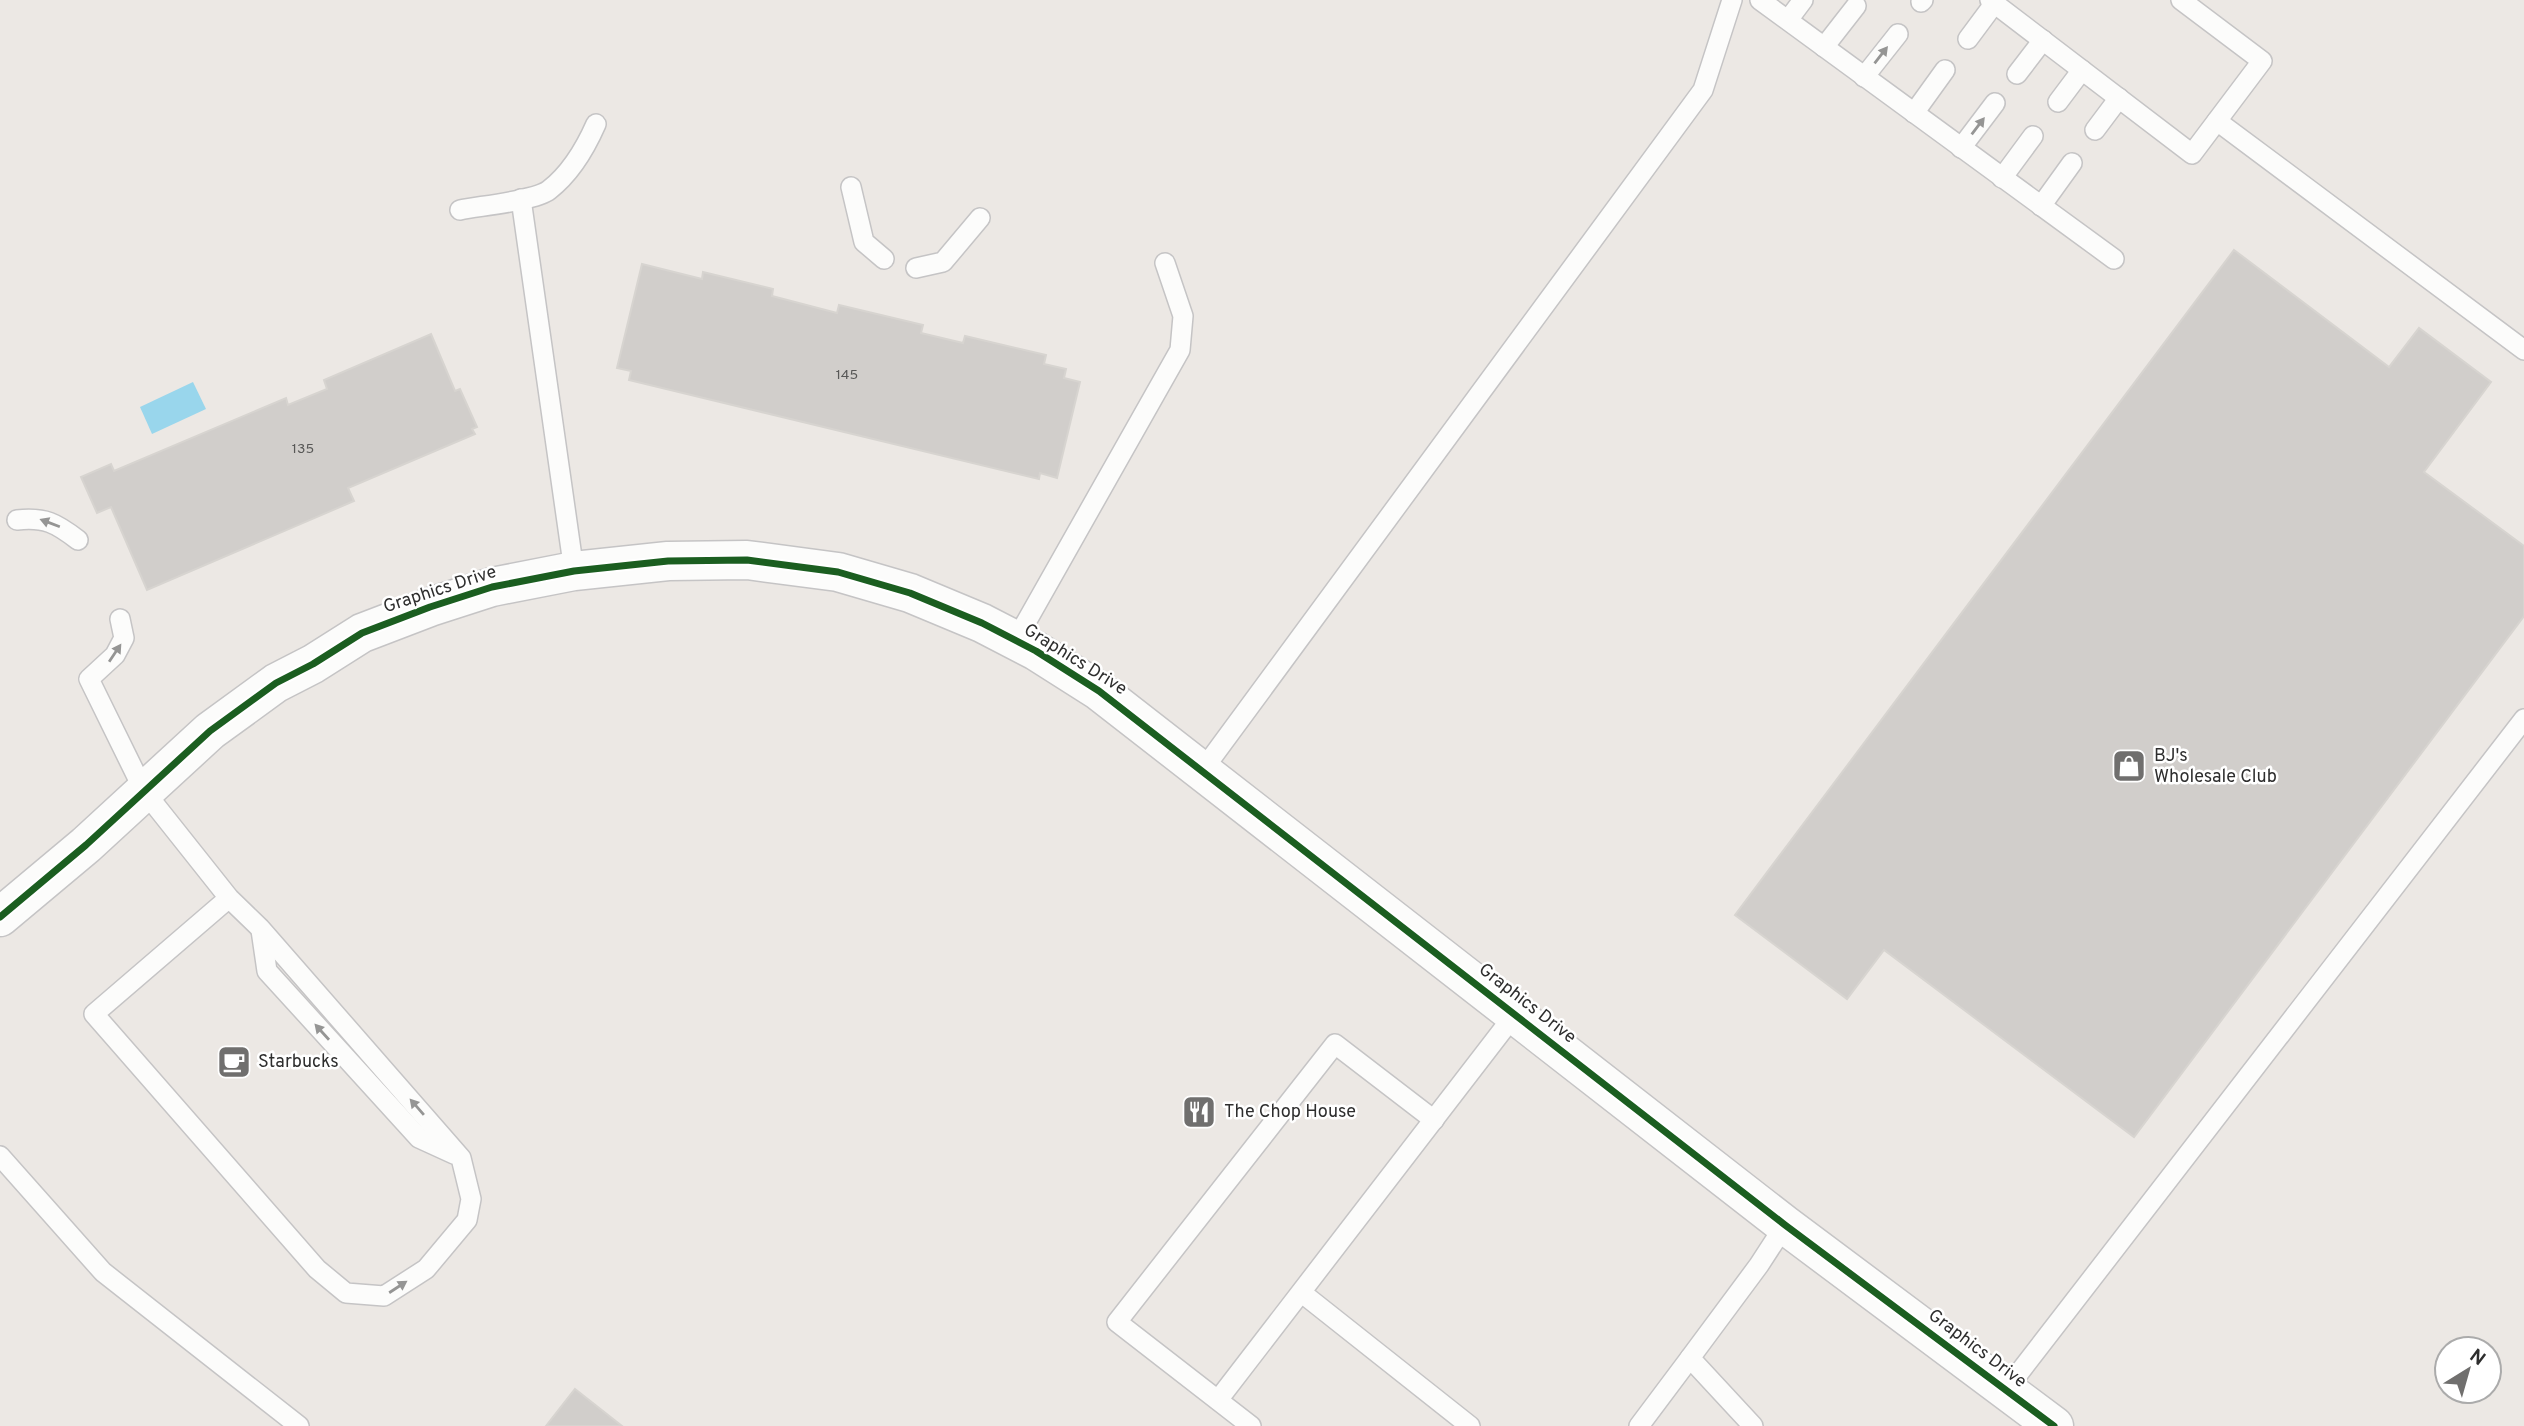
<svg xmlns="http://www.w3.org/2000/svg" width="2524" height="1426" font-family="Overpass,sans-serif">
<rect width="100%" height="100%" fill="#ece8e4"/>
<path fill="#99d6ec" d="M193,382L206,409L152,434L140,407Z"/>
<g fill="#d1cecb" stroke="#d7d4d0" stroke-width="2">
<path d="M2234,250L2389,367L2419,328L2491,382L2424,472L2524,546V616L2134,1137L1884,950L1847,999L1735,915Z"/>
<path d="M642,264L702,279L703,272L773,289L772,296L837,313L839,305L923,325L921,333L963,343L965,336L1046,355L1044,364L1066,369L1064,378L1080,382L1057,478L1040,473L1039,479L629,380L631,371L617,368Z"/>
<path d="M431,334L455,391L460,389L477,427L472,429L475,434L348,488L354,501L147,590L111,507L97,513L81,477L111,464L114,471L286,398L288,405L327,389L324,380Z"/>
<path d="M575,1389L622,1426H546Z"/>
</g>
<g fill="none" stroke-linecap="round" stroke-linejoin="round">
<defs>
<g id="lane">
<path d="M1760,0L2114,259"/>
<path d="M1990,0L2192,154L2262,61L2181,0"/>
<path d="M1921,2L1923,0"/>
<path d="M1788,20L1803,0"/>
<path d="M1968,39L1994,4"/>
<path d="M1824,47L1856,6"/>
<path d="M2017,74L2043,40"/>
<path d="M1864,77L1898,34"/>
<path d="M2058,102L2082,70"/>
<path d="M1914,113L1945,70"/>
<path d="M2217,121L2524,350"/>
<path d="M2095,130L2119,98"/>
<path d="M1961,148L1995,103"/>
<path d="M2002,178L2033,136"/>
<path d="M851,187L864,242L884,259"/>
<path d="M521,199L574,571"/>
<path d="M2041,206L2072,163"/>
<path d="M460,210C479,206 535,201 549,190C571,173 585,149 596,124"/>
<path d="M916,268L943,262L980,218"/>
<path d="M17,520C45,517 56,523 78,540"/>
<path d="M120,619L124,638L115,655L89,679L144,791L229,898L94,1014L317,1269L346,1293L384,1296L426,1269L467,1220L471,1199L461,1158L260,928L229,898"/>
<path d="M1016,640L1180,350L1183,316L1165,263"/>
<path d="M1202,771L1703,90L1732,0"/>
<path d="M261,930L267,971L419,1138L454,1154"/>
<path d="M0,1156L103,1272L299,1426"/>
<path d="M1302,1293L1470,1426"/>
<path d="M2005,1391L2524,719"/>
<path d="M1218,1400L1515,1014"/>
<path d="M1251,1426L1117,1322L1335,1044L1434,1120"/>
<path d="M1639,1426L1690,1358"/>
<path d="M1753,1426L1690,1358L1759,1265L1785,1225"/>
</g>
<path id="secondary" d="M0,917L86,845L210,731L276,683L313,664L362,633L430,607L492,587L574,571L668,561L747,560L838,572L910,593L982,623L1036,651L1099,691L1785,1225L2054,1426"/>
</defs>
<use href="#lane" stroke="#c5c4c5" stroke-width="22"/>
<use href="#secondary" stroke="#c5c4c5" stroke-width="41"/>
<use href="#lane" stroke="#fcfcfb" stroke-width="19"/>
<use href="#secondary" stroke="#fcfcfb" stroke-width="38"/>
<defs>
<path id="cycleway" d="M0,917L86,845L210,731L276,683L313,664L362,633L430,607L492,587L574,571L668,561L747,560L838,572L910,593L982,623L1036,651L1099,691L1785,1225L2054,1426"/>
</defs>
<use href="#cycleway" stroke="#fff" stroke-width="11"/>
<use href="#cycleway" stroke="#1b5e20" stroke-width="7"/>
</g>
<defs><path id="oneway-solid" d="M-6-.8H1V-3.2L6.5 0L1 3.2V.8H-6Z" transform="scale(1.75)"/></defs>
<g fill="#959594">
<use href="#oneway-solid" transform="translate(1881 55) rotate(-52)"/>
<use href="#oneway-solid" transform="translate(1978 126) rotate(-53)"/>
<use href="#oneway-solid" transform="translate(50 523) rotate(-159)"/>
<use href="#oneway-solid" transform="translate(115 653) rotate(-56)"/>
<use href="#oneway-solid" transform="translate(322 1032) rotate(-132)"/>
<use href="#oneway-solid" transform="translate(417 1107) rotate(-131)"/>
<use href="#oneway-solid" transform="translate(398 1287) rotate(-33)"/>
</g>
<defs>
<symbol id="shop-square" viewBox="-11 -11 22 22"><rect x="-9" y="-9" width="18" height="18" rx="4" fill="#706f6e" stroke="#fff"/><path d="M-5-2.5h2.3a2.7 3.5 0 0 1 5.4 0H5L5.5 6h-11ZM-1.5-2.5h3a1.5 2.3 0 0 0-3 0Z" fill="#fff"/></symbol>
<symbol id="cafe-square" viewBox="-11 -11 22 22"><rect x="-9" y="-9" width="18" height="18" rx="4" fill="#706f6e" stroke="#fff"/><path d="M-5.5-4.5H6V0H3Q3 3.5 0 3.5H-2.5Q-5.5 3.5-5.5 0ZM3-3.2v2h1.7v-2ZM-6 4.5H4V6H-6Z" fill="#fff"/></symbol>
<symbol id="restaurant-square" viewBox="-11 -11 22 22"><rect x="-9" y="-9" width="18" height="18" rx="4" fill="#706f6e" stroke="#fff"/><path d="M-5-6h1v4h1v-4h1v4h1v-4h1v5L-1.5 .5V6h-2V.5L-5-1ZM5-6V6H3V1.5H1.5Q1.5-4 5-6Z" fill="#fff"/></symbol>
</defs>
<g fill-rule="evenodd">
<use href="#shop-square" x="2110" y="747" width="38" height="38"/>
<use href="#cafe-square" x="215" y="1043" width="38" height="38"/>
<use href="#restaurant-square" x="1180" y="1093" width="38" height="38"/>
</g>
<g text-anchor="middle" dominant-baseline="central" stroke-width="5" stroke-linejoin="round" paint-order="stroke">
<g font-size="14" fill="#585857">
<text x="847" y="375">145</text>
<text x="303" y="449">135</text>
</g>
<g font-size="18" fill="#2e2e2e" stroke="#fff">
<text transform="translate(440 590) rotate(-18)">Graphics Drive</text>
<text transform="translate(1075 660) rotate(32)">Graphics Drive</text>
<text transform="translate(1527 1004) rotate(38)">Graphics Drive</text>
<text transform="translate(1977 1349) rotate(37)">Graphics Drive</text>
</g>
<g font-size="18" fill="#2e2e2e" stroke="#fff" text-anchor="start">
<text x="2154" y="756">BJ's<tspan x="2154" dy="21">Wholesale Club</tspan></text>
<text x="258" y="1062">Starbucks</text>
<text x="1224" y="1112">The Chop House</text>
</g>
</g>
<g transform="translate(2468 1370) rotate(37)"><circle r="33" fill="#ffffff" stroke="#ababab" stroke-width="2"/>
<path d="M0-5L12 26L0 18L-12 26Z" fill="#706f6e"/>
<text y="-10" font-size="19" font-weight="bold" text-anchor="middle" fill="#2e2e2e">N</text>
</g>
</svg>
